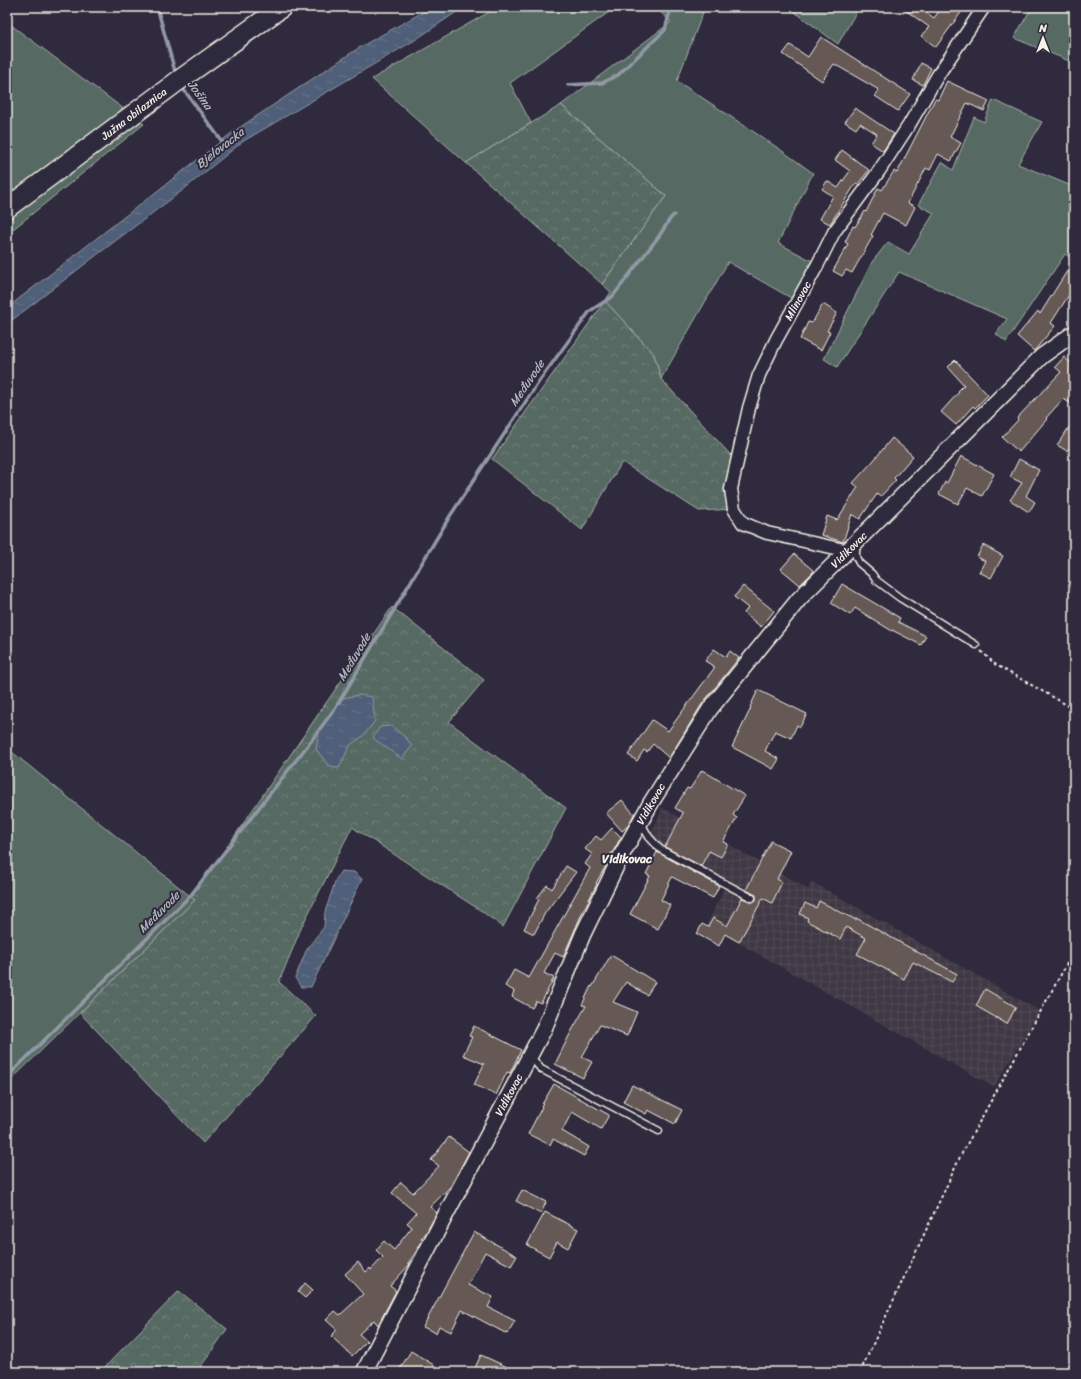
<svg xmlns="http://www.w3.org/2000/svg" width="1081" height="1379" font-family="Sriracha,sans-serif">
<defs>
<pattern id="industrial-grid" width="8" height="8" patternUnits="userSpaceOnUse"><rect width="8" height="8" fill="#3f3844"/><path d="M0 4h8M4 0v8" fill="none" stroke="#524c56"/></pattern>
<pattern id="forest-crowns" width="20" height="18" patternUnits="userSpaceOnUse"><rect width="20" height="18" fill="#566a64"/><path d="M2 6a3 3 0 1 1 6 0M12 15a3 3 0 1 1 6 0" fill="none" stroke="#6f807a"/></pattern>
<pattern id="water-ripples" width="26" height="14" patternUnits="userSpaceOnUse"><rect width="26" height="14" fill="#505e79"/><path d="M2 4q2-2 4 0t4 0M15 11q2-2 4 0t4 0" fill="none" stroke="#6a768c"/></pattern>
</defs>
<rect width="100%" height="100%" fill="#2f2a3d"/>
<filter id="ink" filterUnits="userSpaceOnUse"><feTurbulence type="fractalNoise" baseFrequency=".025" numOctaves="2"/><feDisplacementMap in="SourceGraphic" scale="8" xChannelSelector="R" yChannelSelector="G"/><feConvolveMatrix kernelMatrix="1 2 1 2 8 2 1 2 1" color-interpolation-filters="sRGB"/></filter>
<g filter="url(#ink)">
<path fill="url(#industrial-grid)" d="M661,807L808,889L812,882L1040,1011L994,1087L707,925L726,884L660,849L646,844L661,812Z"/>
<g fill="#566a64" stroke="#a5aea6">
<path d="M498,7H616L510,83L531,123L466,163L372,79Z"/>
<path d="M655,7H705L677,81L781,150L813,173L778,243L818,264L798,302L728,262L661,379L654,354L605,301L611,292L602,284L666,196L561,105L671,22Z"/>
<path d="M788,7H859L838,44Z"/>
<path d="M1032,7H1074V63L1014,38Z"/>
<path d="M7,22L144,124L7,234Z"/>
<path d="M993,100L1042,122L1018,164L1074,187V260L1065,254L1006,342L996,334L1007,319L899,272L837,367L824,359L872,262L888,242L909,254L934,213L918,205L942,162L953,170L974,117L984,122Z"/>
<path d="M7,748L195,900L7,1084Z"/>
</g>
<g fill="url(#forest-crowns)" stroke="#a5aea6">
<path d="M561,105L666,196L602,284L466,163Z"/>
<path d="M605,301L654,354L661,379L737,462L734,509L699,511L622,462L582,530L492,459Z"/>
<path d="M392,607L484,680L449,722L566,808L503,927L480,910L352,827L302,926L279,982L316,1016L203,1143L80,1013L195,900L190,896L225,850Z"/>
<path d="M179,1291L227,1329L197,1372H100Z"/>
</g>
<g fill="url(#water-ripples)" stroke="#9299a5">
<path d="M432,7H464L415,40L242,142L183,190L98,254L7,324V308L233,132L360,47Z"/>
<path d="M359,695L372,697L375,721L363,736L350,745L339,768L328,765L316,749L320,728L343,698Z"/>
<path d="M391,726L405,737L412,746L402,759L373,738L380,727Z"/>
<path d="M341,871L354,872L362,879L311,987H301L295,978L306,951L312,942L324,927L325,912L336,879Z"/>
</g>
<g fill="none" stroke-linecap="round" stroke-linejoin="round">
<g stroke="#9299a5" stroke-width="3.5">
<path d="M157,7L176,75"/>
<path d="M568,85L602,83L618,75L665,30L671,7"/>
<path d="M181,86L224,144"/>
<path d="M7,1077L190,896L311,741L336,707L450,516L540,380L590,311L613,296L659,236L670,219L674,215"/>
</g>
</g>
<g fill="#655954" stroke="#f4f1e8">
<path d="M901,7H919L934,18L942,7H965L936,47L921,36L929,27Z"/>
<path d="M821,37L910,94L898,111L875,96L879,90L834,64L822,81L783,54L790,45L808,57Z"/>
<path d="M921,63L931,68L923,85L913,80Z"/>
<path d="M947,81L989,101L984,111L967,103L950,137L961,143L951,161L938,154L930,170L926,168L908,203L915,207L906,225L883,213L871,235L873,236L852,273L846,270L842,276L833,271L848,244L845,242L853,226L855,227L865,211L866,212L878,188L882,190L894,171L897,173L935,99L938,100Z"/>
<path d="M855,108L894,134L883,151L871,143L877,134L860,123L856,129L845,122Z"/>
<path d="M842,150L869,170L858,184L856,183L830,224L820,219L833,196L822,189L827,181L838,188L850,171L835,160Z"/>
<path d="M1074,260V287L1051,323L1055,326L1034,351L1017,336L1038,311L1040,314Z"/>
<path d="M823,304L837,313L827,331L830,332L821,350L800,339L808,322L812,323Z"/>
<path d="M1064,357L1074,366V405L1063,399L1046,418L1047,419L1019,452L1002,437L1018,420L1017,418L1061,372L1055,367Z"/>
<path d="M955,360L988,395L975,408L973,406L956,425L941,412L959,392L958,391L964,385L948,367Z"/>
<path d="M1074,420V441L1067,451L1057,445Z"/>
<path d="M892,438L913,456L894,478L896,480L880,497L877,494L860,519L852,514L843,542L821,535L827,516L837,520L858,487L853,483L874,460Z"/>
<path d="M961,456L994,474L982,496L967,488L958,504L939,494L945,482L947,483Z"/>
<path d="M1019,459L1039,470L1026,496L1035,502L1029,512L1010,500L1022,483L1010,477Z"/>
<path d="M983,545L1003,556L991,578L979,572L985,561L977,557Z"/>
<path d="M794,554L814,571L800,585L781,569Z"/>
<path d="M842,584L900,618L898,622L926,636L921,645L892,630V631L855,608L850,615L831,603Z"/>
<path d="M743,586L774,611L761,627L744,613L748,608L734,597Z"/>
<path d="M714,649L726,657L730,651L739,658L702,704L669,758L653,744L647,752L644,750L637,761L628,755L652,720L668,731L715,667L705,661Z"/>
<path d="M758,690L807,714L800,727L797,725L791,738L775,731L765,751L779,759L773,769L732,747L751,708L750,707Z"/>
<path d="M702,770L745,796L733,815L737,818L723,842L728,844L721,857L709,851L701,866L665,847L683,813L675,808L687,788L690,789Z"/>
<path d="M622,800L634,814L628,826L622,831L606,813Z"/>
<path d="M612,828L621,837L614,850L604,862L607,864L596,883L597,884L583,911L563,957L555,953L544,973L554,978L541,1003L536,1001L532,1008L512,997L514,991L505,986L514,970L529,978L590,868L585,864L592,854L585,849L596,836L601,840Z"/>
<path d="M771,841L791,851L777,879L782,882L772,903L763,898L739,942L725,934L719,946L697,934L702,924L708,927L713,918L727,926L742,898L752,902L756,900V895L746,890Z"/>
<path d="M657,852L719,886L713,898L672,877L661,900L670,905L658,929L630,914L650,876L646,874Z"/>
<path d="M566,866L576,872L545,913L534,934L524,929L539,899L537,898L547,885L552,889Z"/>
<path d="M819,901L856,920V918L957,974L952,982L913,962L904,979L857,954L866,938L846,927L840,939L807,921L808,918L800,914L805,903L816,908Z"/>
<path d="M611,955L655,982L647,995L626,982L613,1002L637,1012L627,1036L600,1025L582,1057L592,1062L583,1078L555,1064L571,1032L586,1006L582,1005L591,986L592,987Z"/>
<path d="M985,989L1016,1007L1007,1024L976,1006Z"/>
<path d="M474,1026L521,1050L510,1073L507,1072L496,1095L474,1085L484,1064L463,1055L472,1037L469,1036Z"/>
<path d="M554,1084L609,1115L601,1129L572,1112L562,1131L589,1147L584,1156L553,1139L550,1145L528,1134L542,1107L541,1106Z"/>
<path d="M632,1085L682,1110L675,1124L648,1110L646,1114L623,1102Z"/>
<path d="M449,1137L469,1152L451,1186L430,1207L437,1213L426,1233L421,1239L423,1240L414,1255L408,1263L410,1264L390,1286L396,1291L378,1325L374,1320L359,1334L367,1341L352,1356L331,1336L337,1330L326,1320L335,1311L340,1315L363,1294L345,1274L358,1262L366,1272L370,1268L371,1270L383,1257L376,1250L384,1241L394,1250L412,1227L407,1223L416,1213L392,1193L401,1182L413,1193L439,1166L431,1160Z"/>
<path d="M522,1190L546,1202L541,1214L516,1201Z"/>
<path d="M545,1212L578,1229L568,1248L557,1242L549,1257L527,1245Z"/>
<path d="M474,1232L517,1256L511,1266L485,1252L468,1285L493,1297L488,1307L515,1321L507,1334L462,1310L451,1332L439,1326L436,1333L423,1327Z"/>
<path d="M305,1283L313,1290L305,1298L298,1292Z"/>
<path d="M411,1351L445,1372H398Z"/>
<path d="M481,1355L518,1372H473Z"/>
</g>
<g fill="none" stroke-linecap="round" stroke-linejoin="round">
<defs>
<g id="service">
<path d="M856,545V557L859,563L872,574L876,580L900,598L976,645"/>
<path d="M641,823L649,837L660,849L752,898"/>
<path d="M530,1056L541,1069L659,1131"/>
</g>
<path id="minor" d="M849,551L767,533L743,523L734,509L731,489L749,408L759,375L776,340L818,264L834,232L879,171L909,125L938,75L984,7"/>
<path id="tertiary" d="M364,1372L445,1216L544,1029L583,934L621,856L652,801L710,709L799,599L1042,356L1074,333"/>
<path id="primary" d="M7,208L178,81L282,7"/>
</defs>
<use href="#service" stroke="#f4f1e8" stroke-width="9"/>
<use href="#minor" stroke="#f4f1e8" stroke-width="15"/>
<use href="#tertiary" stroke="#f4f1e8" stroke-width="18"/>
<use href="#primary" stroke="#f4f1e8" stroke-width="22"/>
<g stroke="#f4f1e8" stroke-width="2" stroke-dasharray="3 3" stroke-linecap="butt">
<path d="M981,651L996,665L1074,709"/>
<path d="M860,1372L961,1155L1074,951"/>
</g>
<use href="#service" stroke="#2f2a3d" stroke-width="6"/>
<use href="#minor" stroke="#2f2a3d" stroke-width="12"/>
<use href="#tertiary" stroke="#2f2a3d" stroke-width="15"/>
<use href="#primary" stroke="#2f2a3d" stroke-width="19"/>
</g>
</g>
<g text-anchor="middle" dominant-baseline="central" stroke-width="4" stroke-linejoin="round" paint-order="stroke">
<g font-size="11" fill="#f4f1e8" stroke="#2f2a3d">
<text transform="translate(134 114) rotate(-37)">Južna obilaznica</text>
<text transform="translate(798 301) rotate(-61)">Mlinovac</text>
<text transform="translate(849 550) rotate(-45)">Vidikovac</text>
<text transform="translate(651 804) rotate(-60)">Vidikovac</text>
<text transform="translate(509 1095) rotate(-62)">Vidikovac</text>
</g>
<g font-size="12" font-style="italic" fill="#b2b6bc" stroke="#2f2a3d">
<text transform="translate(200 95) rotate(54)">Jošina</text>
<text transform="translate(220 148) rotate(-38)">Bjelovacka</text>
<text transform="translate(527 383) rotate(-56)">Međuvode</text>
<text transform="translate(354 657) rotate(-59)">Međuvode</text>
<text transform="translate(159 912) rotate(-45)">Međuvode</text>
</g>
<g font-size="12" font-weight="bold" fill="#f4f1e8" stroke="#2f2a3d">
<text x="627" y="859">Vidikovac</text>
</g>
</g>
<rect width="1081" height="1379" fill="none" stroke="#2f2a3d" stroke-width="24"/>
<rect x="12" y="12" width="1057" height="1355" fill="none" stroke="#f4f1e8" stroke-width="1.5" filter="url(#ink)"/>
<g transform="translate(1043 38)" stroke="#2f2a3d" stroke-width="3" paint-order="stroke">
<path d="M0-3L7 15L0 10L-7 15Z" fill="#f4f1e8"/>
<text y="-6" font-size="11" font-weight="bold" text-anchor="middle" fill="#f4f1e8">N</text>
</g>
</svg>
